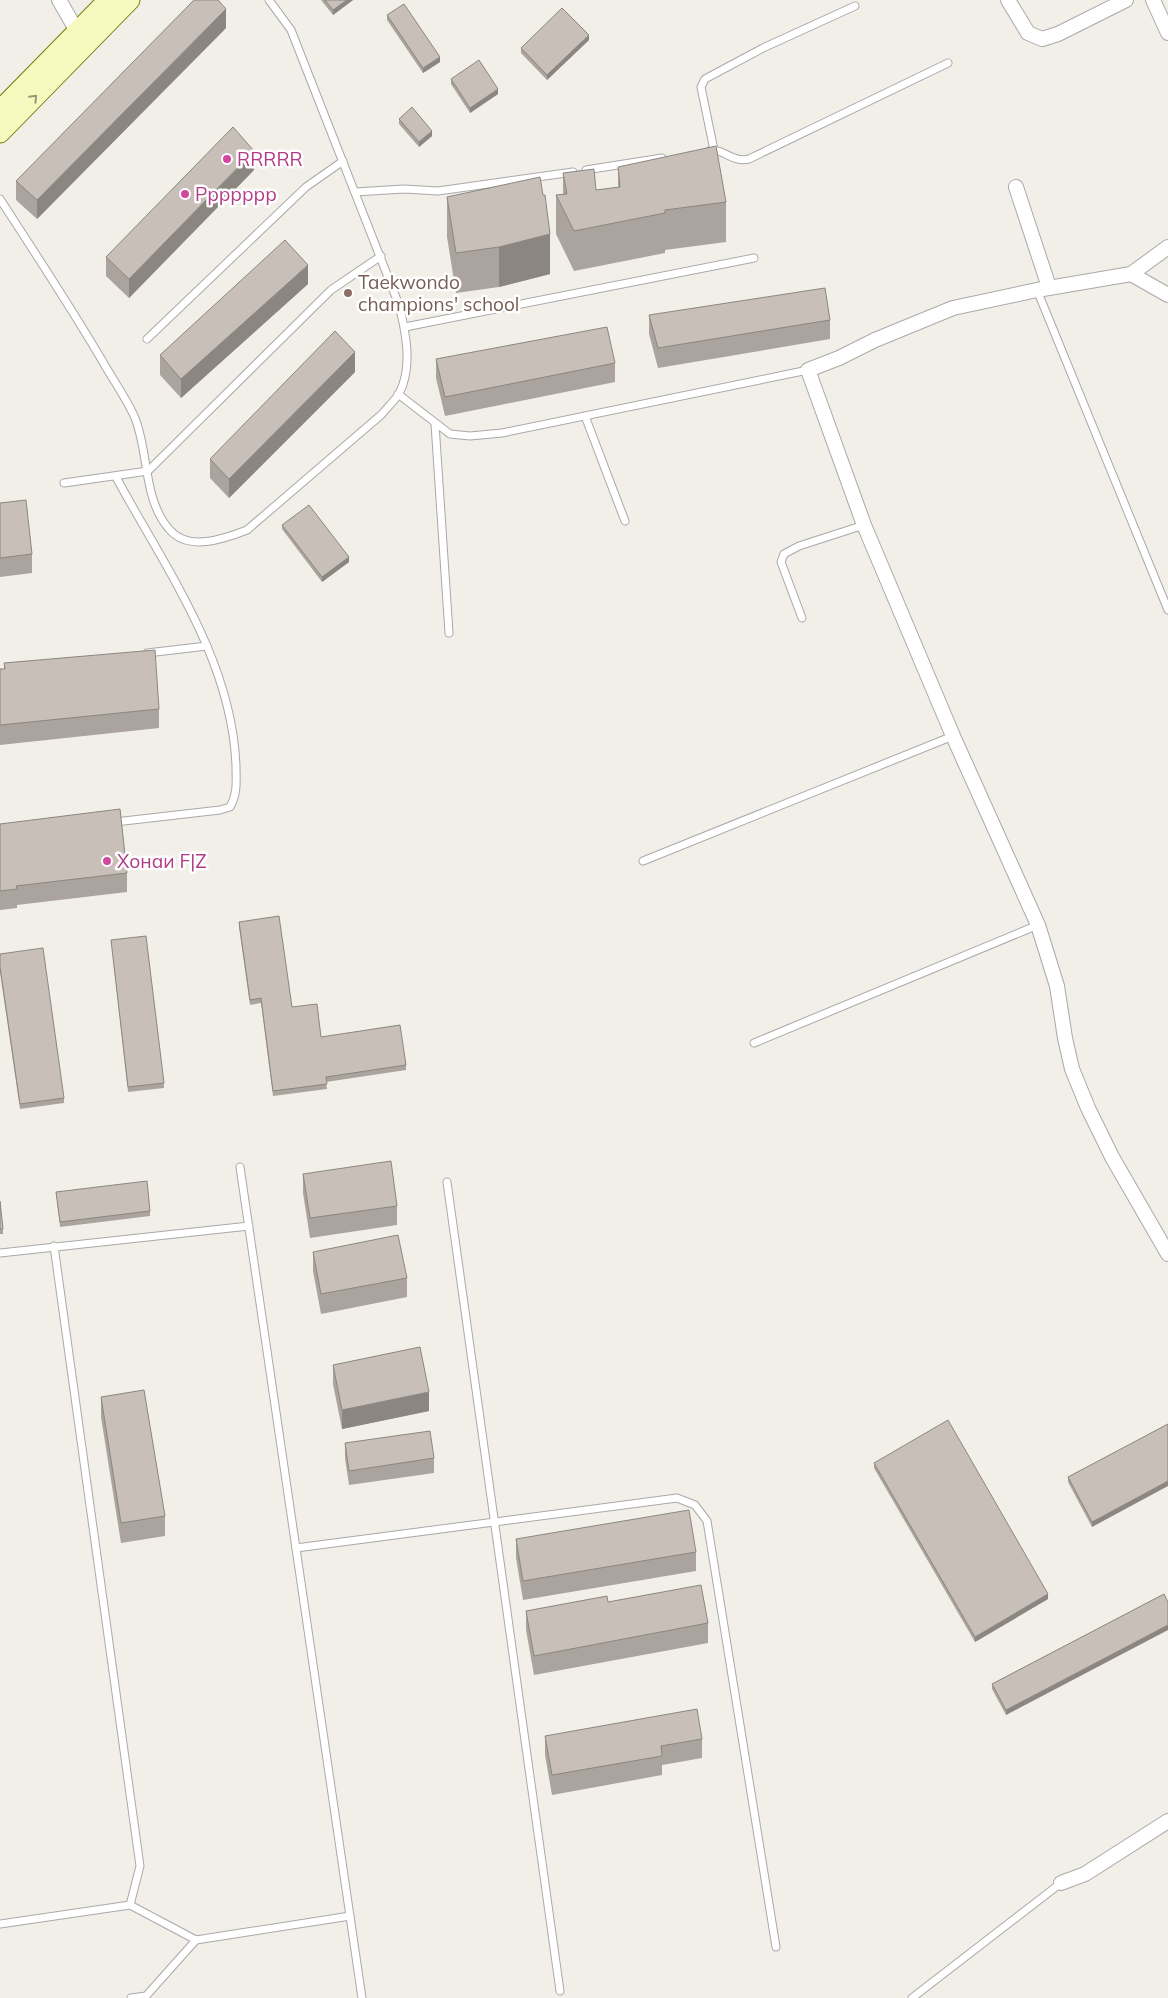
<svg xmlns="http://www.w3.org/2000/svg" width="1168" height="1998" font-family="Mulish,sans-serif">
<rect width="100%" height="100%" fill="#f2efe9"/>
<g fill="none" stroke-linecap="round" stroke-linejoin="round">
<defs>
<g id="lane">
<path d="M714,150L701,87L705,79L763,48L855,6"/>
<path d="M709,151C725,148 731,163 749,159L948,63"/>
<path d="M586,170L662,158"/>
<path d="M355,192L404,189L438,191L573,172"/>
<path d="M0,199C35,253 70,306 103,362C113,380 127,399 135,418C149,453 143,499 169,529C188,552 224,539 247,530L381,415C387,408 394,401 399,394C413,367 406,333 399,305L291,30L269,0"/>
<path d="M1037,290L1168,610"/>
<path d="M405,327L754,258"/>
<path d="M147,339L306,187L343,161"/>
<path d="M398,394L450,434L470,436L502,433L808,370"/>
<path d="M585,416L625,521"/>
<path d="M435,424L449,633"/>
<path d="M64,483L148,471L331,290L381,256"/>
<path d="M802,618L781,562L784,554L799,546L864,525"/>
<path d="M147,653L207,646"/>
<path d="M115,822L220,810L230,807C238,793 236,781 236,766C232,659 165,568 116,477"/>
<path d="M643,861L953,736"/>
<path d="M754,1043L1038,925"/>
<path d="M240,1167L362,1998"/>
<path d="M447,1182L560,1991"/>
<path d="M54,1246L140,1866L130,1905"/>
<path d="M0,1253L249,1226"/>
<path d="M296,1548L677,1498L695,1505L707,1521L776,1947"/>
<path d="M0,1924L130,1905L196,1940L350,1916"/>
<path d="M131,1998L146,1996L196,1940"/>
<path d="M912,1998L1061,1883"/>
</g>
<g id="street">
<path d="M59,0L77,31"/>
<path d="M1008,0L1028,33L1042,39L1058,34L1126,0"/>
<path d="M1153,0L1168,33"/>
<path d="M1016,187L1049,287"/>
<path d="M1168,247L1131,274L1037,290L953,308L875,340L839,358L808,370L864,525L953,736L1038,925L1057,986L1065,1038L1072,1069L1088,1108L1112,1157L1168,1254"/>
<path d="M1131,274L1168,295"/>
<path d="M1061,1883L1085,1874L1168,1821"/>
</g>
<g id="secondary">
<path d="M0,110L108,0"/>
<path d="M0,133L130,0"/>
</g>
</defs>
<use href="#lane" stroke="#a9a9a9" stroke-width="9"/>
<use href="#street" stroke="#a9a9a9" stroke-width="16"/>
<use href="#secondary" stroke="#707d05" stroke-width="21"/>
<use href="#lane" stroke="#fff" stroke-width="7"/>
<use href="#street" stroke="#fff" stroke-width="14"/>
<use href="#secondary" stroke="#f7fabf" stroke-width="19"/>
</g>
<g fill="#aba49e">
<path d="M321,0H353L333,15Z"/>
<path d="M387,15L440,62L423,73L387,20Z"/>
<path d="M226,28L37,219L16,200V181Z"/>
<path d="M589,40L547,80L521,53V48Z"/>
<path d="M451,79L498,94L470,113L451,84Z"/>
<path d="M399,119L432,136L419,147L399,124Z"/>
<path d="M618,167L726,202V242L665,250V253L574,271L556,234V195L563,194V173L596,190L618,187Z"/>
<path d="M254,170L129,298L106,276V257Z"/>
<path d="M447,197L550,274L499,287L456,293L447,237Z"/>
<path d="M308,284L181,398L160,375V355Z"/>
<path d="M649,315L830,320V339L658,368L649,334Z"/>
<path d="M436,359L615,363V382L445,416L436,378Z"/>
<path d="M355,372L229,498L210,478V459Z"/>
<path d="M0,503L32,554V573L0,577Z"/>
<path d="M282,525L349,562L322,582L282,529Z"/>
<path d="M4,663L159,709V728L0,745V669H4Z"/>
<path d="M0,824L127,873V892L17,905V908L0,910Z"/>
<path d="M239,922L292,1007L321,1037L406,1065V1070L326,1082L327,1089L273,1096L261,1003L250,1005L239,927Z"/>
<path d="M111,940L164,1083V1088L128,1092Z"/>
<path d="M0,954L64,1098V1103L20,1109L0,972Z"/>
<path d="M303,1174L397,1206V1225L310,1238L303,1193Z"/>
<path d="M56,1192L150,1211V1216L60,1227Z"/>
<path d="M0,1201L3,1229V1234H0Z"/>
<path d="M313,1252L407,1278V1297L321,1314L313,1271Z"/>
<path d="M333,1365L429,1411L342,1429L333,1384Z"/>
<path d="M101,1397L165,1516V1536L121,1543L101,1417Z"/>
<path d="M1168,1424L1092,1527L1068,1482V1477Z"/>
<path d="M345,1443L434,1458V1473L349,1485L345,1458Z"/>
<path d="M874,1463L1048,1599L975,1642L874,1468Z"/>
<path d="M516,1539L696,1552V1571L523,1600L516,1558Z"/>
<path d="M1164,1594L1006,1715L992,1689V1684Z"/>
<path d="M608,1602L708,1623V1643L534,1675L526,1630V1611Z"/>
<path d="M545,1736L702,1739V1758L662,1765V1775L552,1795L545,1755Z"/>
</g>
<g fill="#8b8681">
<path d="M347,0H353L333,15V10Z"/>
<path d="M226,9V28L37,219V200Z"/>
<path d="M589,35V40L547,80V75Z"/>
<path d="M440,57V62L423,73V68Z"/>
<path d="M498,89V94L470,113V108Z"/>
<path d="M432,131V136L419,147V142Z"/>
<path d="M254,151V170L129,298V279Z"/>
<path d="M550,234V274L499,287V247Z"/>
<path d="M308,265V284L181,398V379Z"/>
<path d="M355,352V372L229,498V479Z"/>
<path d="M349,557V562L322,582V577Z"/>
<path d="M429,1392V1411L342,1429V1410Z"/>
<path d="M1168,1481V1486L1092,1527V1522Z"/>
<path d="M1048,1594V1599L975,1642V1637Z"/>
<path d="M1168,1625V1630L1006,1715V1710Z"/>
</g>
<g fill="#c7bfb8" stroke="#8b8681">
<path d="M194,0H218L226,9L37,200L16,181Z"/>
<path d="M325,0H347L333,10Z"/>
<path d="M404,4L440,57L423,68L387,15Z"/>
<path d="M562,8L589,35L547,75L521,48Z"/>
<path d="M479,60L498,89L470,108L451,79Z"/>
<path d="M412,107L432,131L419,142L399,119Z"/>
<path d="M233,127L254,151L129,279L106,257Z"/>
<path d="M716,146L726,202L665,210V213L574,231L556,195L567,194L563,173L594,169L596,190L620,187L618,167Z"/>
<path d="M540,177L543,195H545L550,234L499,247L456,253L447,197Z"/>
<path d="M285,240L308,265L181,379L160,355Z"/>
<path d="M825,288L830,320L658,348L649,315Z"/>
<path d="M607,327L615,363L445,397L436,359Z"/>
<path d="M335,331L355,352L229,479L210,459Z"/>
<path d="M26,500L32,554L0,558V503Z"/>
<path d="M309,505L349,557L322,577L282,525Z"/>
<path d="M155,650L159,709L0,725V669H5L4,663Z"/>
<path d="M120,809L127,873L16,886L17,889L0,891V824Z"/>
<path d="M279,916L292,1007L317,1004L321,1037L400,1025L406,1065L326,1077L327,1084L273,1091L261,998L250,1000L239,922Z"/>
<path d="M146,936L164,1083L128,1087L111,940Z"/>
<path d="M43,948L64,1098L20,1104L0,967V954Z"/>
<path d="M391,1161L397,1206L310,1218L303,1174Z"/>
<path d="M147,1181L150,1211L60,1222L56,1192Z"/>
<path d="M0,1201L3,1229H0Z"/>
<path d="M398,1235L407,1278L321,1294L313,1252Z"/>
<path d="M420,1347L429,1392L342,1410L333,1365Z"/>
<path d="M144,1390L165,1516L121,1523L101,1397Z"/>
<path d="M948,1420L1048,1594L975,1637L874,1463Z"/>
<path d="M1168,1424V1481L1092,1522L1068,1477Z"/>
<path d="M430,1431L434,1458L349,1471L345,1443Z"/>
<path d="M689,1510L696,1552L523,1581L516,1539Z"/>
<path d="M701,1585L708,1623L534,1656L526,1611L607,1596L608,1602Z"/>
<path d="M1164,1594L1168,1602V1625L1006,1710L992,1684Z"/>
<path d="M697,1709L702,1739L661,1746L662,1756L552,1775L545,1736Z"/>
</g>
<defs><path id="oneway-chevron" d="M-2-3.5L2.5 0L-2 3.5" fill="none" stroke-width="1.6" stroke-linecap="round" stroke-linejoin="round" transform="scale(1.25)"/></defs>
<use stroke="#979978" href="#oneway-chevron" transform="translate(34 98) rotate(-46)"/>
<g fill="#d1479c" stroke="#fff" stroke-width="2">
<circle cx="227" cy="159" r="5"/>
<circle cx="185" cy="194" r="5"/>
<circle cx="107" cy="861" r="5"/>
</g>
<circle fill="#8d6e63" stroke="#fff" stroke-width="2" cx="348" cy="293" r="5"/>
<g text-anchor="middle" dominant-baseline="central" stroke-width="5" stroke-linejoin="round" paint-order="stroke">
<g font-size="19" fill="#b23c85" stroke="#fff" text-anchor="start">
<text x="237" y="159">RRRRR</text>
<text x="195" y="194">Ррррррр</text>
<text x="117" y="861">Хонаи F|Z</text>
</g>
<g font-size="19" fill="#785e54" stroke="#fff" text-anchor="start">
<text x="358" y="282">Taekwondo<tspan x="358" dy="22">champions' school</tspan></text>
</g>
</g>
</svg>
